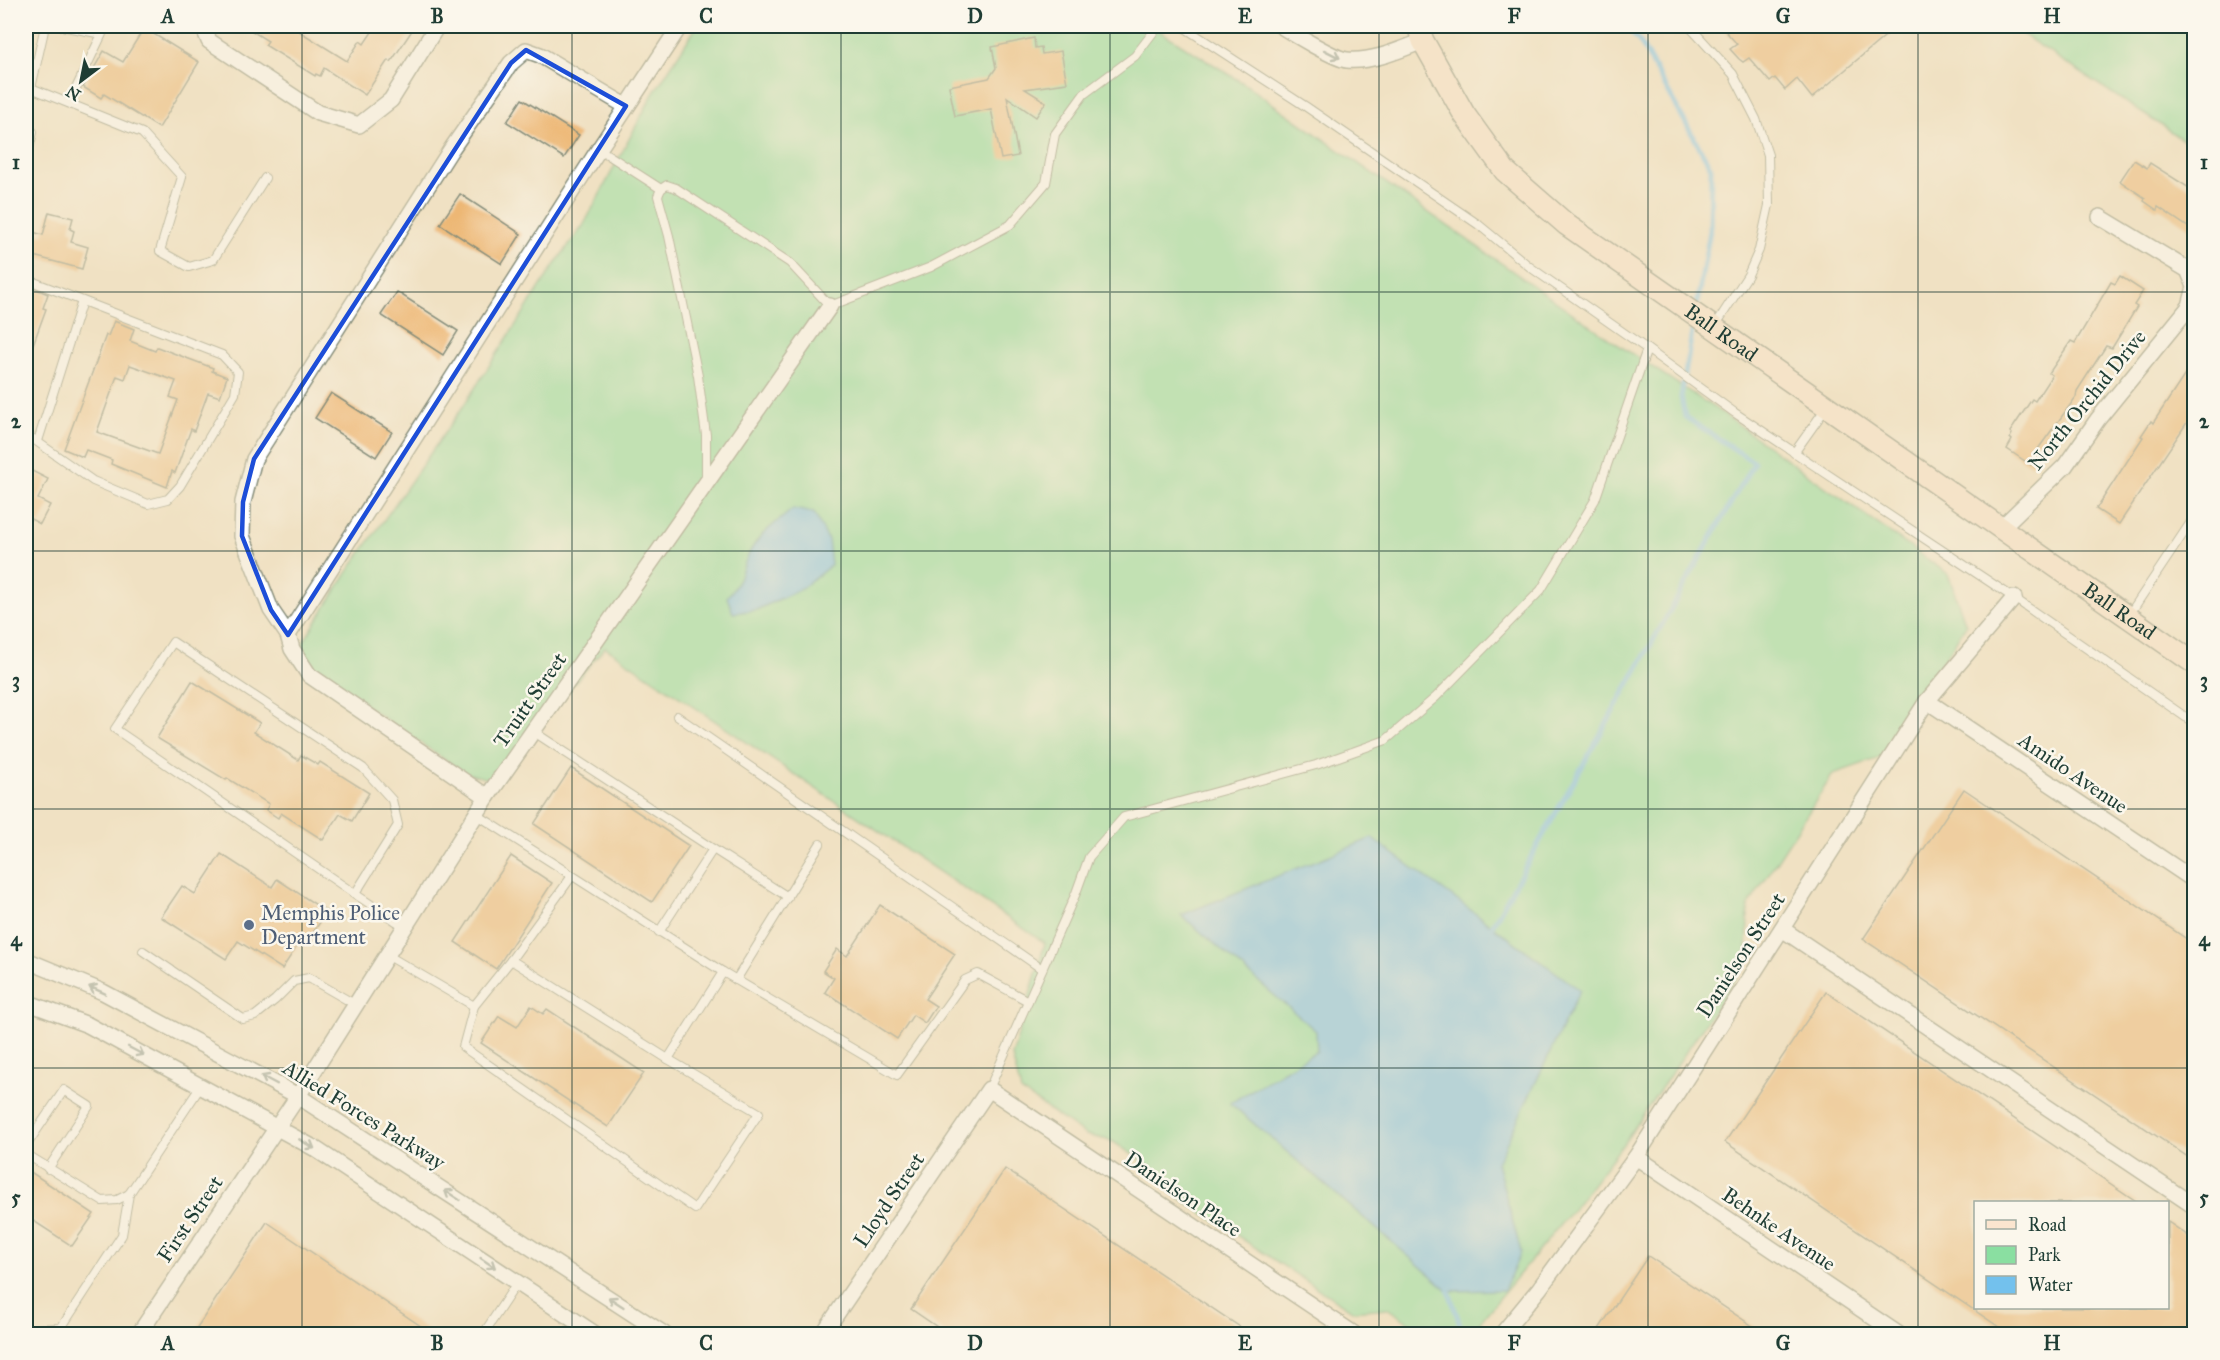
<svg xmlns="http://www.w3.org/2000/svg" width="2220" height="1360" font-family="'IM FELL Great Primer',serif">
<rect width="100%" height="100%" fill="#fbf7ec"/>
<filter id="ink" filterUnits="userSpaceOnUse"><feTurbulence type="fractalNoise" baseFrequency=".0167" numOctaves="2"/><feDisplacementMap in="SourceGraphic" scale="12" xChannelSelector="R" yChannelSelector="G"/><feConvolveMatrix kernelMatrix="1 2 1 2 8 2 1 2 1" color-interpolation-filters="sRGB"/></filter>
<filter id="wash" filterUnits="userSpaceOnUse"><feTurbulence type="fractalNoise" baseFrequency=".008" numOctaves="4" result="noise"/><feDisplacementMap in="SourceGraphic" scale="24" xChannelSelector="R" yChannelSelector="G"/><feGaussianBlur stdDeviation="1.35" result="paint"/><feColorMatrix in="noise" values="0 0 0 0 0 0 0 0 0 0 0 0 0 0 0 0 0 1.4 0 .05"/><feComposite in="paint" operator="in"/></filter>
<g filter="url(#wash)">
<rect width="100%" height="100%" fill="#f0e1c3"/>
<g fill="#8adfa1" stroke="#548e6a" stroke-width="1.5">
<path d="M697,26H1152L1243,83L1614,342L1713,407L1948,574L1966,625L1885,756L1833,774L1748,906L1747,962L1624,1143L1574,1208L1470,1334H1426L1387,1308L1352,1311L1178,1197L1161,1173L1112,1141L1086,1135L1021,1091L1012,1056L1045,943L605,647L491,780L463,772L315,671L300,647L347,573L462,408L557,261L583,226L653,94Z"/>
<path d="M2010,26H2194V147Z"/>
</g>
<g fill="#73c1ed" stroke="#497f90" stroke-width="1.5">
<path d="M793,509L814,513L828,540L831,565L801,589L756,610L733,613L727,597C742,581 739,574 748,556C757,535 776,523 793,509Z"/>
<path d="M1372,838L1580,990L1497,1163L1521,1252L1504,1290L1449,1291L1230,1103L1317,1051L1316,1031L1181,915Z"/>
</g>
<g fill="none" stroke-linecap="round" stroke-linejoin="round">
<g stroke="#73c1ed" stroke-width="5">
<path d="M1626,26L1640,42L1711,168L1710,230L1696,309"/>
<path d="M1492,926L1754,462L1685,417L1681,397L1694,321"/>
<path d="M1449,1291L1461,1328"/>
</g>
</g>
<g id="blocks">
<g fill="#edb775" fill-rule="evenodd">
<path d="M244,26H291L347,61L360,41L364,44L376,26H415L391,62L388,60L365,95L324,68L320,76L316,74L315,76L265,45L268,41Z"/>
<path d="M1721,26H1897L1812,98L1797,79L1785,90L1775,78L1770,82L1749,58L1743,62L1739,59L1730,49L1737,44Z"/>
<path d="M144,28L199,62L159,128L104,94L101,98L83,87L104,51L123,62Z"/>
<path d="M1034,38L1035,48L1041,47L1042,54L1061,51L1067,83L1025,89L1046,102L1036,117L1007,97L1018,156L1001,159L991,109L955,116L949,86L989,78L996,68L992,47Z"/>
<path d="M522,99L579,135L564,158L507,122Z"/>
<path d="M2134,160L2147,168L2150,163L2194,191V231L2158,207L2157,210L2144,201L2145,198L2120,181Z"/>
<path d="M460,194L521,234L502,264L440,224Z"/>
<path d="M49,212L73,218L70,229L74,231L71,242L88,247L82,269L26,254V230L43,235Z"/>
<path d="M2120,276L2143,291L2134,305L2137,307L2112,348L2106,346L2077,391L2076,397L2038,449L2040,451L2031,465L2007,449L2012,440L2010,438L2012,434L2010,432L2032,399L2035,401L2052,375L2049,373L2071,341L2075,343L2111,282L2115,284Z"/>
<path d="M26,285L48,294L43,308L46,309L27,361H26Z"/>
<path d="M397,292L458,331L443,355L381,315Z"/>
<path d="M114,321L134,329L130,341L155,351L157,347L213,368L212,371L227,377L220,397L208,393L194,431L191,429L175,473L172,471L167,487L111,464L112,460L86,450L83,457L64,449L106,335L108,336ZM130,365L176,381L170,397L178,400L158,454L97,432L117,376L125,379Z"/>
<path d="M2194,361V412L2119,524L2096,509L2143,437L2141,436L2151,421L2153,423Z"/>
<path d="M331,393L392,432L376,457L315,418Z"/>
<path d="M26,468L48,479L38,499L50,505L40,524L29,518L26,525Z"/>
<path d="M192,681L260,723L254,732L298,760L301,755L318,765L320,762L369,793L352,821L340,814L323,840L281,813L278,818L266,810L269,804L227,778L226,780L157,738Z"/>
<path d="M571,768L689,846L652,902L534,824Z"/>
<path d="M1964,789L2194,944V1161L1863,939Z"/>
<path d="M221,854L272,887L277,879L327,912L304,946L299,943L282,969L238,941L226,959L161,917L182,886L195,894Z"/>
<path d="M511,856L552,883L496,969L455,942Z"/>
<path d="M880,905L955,954L925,999L936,1006L925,1023L913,1015L897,1039L825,992L834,978L823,971L837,949L847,956Z"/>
<path d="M1826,992L2139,1203H1976V1308H2168V1222L2194,1240V1335H2011L1725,1142Z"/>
<path d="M531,1006L543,1014L547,1009L644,1073L608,1127L481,1043L499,1016L517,1027Z"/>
<path d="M26,1169L94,1214L72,1246L26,1216Z"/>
<path d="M1005,1169L1252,1335H949L911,1309Z"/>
<path d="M267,1222L434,1335H192Z"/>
<path d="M1648,1256L1766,1335H1595Z"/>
</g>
</g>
</g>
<g filter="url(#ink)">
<use href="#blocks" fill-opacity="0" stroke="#888f7c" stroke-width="1.5"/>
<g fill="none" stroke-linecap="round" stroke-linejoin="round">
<defs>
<g id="service">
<path d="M45,26L31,88L142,133L182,177L160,251L189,267L213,260L265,178"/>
<path d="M61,26L102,34L69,103"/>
<path d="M1689,26L1733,74L1756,119L1768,155L1769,205L1759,250L1748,275L1715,326"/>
<path d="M26,69L35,70"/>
<path d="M26,130L33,132L26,161"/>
<path d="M599,149L661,189"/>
<path d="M26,279L222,355L238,372L235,394L180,486L168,499L148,504L93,481L26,434"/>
<path d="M1647,349L1735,413L2014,598L2194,723"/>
<path d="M38,441L82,301"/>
<path d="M1794,453L1826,408"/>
<path d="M706,478V435L698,376L669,236L658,196L661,189L667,185L676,188L790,263L830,306L931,267L1010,225L1046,183L1055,134L1084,94L1135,56L1158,26"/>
<path d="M2129,615L2191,522L2194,521"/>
<path d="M677,716L1042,969"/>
<path d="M534,732L713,849L659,932"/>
<path d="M713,849L788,897"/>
<path d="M355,894L398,825L392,800L363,768L173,642L115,729L355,894L405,927"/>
<path d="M143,951L243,1019L255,1016L275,1000L294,981L309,978L356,1005"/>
<path d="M387,955L474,1006L463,1047L695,1209L759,1113L668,1059L723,972L476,814"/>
<path d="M511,960L668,1059"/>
<path d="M723,972L897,1075L965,980L978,974L1028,1001"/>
<path d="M736,980L820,844"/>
<path d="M474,1006L511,960L572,876"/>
<path d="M989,1089L1076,893L1089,857L1124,817L1316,765L1386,740L1436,697L1541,590L1595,500L1647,349L1530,267L1479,225L1305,106L1182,26"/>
<path d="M26,1146L64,1090L89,1106L48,1169"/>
<path d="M26,1154L102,1201L117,1200L129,1194L201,1086"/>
<path d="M61,1328L68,1334"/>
<path d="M484,1333L517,1283"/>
<path d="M28,1334L32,1329L61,1328L122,1235L129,1194"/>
</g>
<g id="minor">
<path d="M203,26L209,41L318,113L359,125L391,100L437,26"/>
<path d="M1281,26C1292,33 1335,59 1347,60C1374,62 1399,50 1423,41"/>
<path d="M2100,217L2188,270L2194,284"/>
<path d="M2001,528L2065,466L2098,419L2190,306L2194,291"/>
<path d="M288,635L599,149L680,26"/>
<path d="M1927,701L2194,880"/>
<path d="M487,797L309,675L292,649L288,635L271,610L242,536L243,502L254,459L450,151L511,63L526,50L540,55L626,106"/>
<path d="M1782,929L2194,1206"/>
<path d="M26,960L103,992L298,1096L664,1334"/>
<path d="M26,1002L88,1025L314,1148L595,1334"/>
<path d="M1636,1157L1898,1334"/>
<path d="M139,1334L298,1096L487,797L830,306"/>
<path d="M823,1334L989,1089L1354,1334"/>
<path d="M1502,1334L1539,1289L1636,1157L1927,701L2014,598"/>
</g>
<g id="secondary">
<path id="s1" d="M1418,26L1423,41L1464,114L1505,171L1567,225L2194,663"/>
</g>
</defs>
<use href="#service" stroke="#888f7c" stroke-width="10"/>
<use href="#minor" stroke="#888f7c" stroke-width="18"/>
<use href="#secondary" stroke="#888f7c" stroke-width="24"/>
<use href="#service" stroke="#fff" stroke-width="8"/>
<use href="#minor" stroke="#fff" stroke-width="15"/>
<use href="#secondary" stroke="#fbe5cf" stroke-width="21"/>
</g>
<defs><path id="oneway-shaft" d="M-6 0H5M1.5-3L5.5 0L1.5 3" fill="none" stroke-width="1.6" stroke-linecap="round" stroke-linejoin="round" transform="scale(1.5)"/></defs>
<g stroke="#8f9e9a">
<use href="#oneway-shaft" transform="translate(1332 54) rotate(27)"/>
<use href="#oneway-shaft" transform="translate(97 990) rotate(-156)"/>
<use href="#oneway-shaft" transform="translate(136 1051) rotate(28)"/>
<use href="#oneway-shaft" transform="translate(269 1080) rotate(-152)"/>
<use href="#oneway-shaft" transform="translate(307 1144) rotate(31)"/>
<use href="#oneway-shaft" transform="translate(452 1195) rotate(-147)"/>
<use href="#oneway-shaft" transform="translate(488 1263) rotate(34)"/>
<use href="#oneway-shaft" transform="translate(616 1302) rotate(-147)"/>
</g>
</g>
<path d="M0 0H2220V1360H0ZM526,50L626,106L288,635L271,610L242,536L243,502L254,459L511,63Z" fill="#f0e1c3" fill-opacity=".55" fill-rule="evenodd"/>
<path fill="none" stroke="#1d4ed8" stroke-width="4.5" stroke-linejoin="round" d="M526,50L626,106L288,635L271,610L242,536L243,502L254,459L511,63Z"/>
<path fill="none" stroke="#1f3d34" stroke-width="1.5" stroke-opacity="0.55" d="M302,26V1334M572,26V1334M841,26V1334M1110,26V1334M1379,26V1334M1648,26V1334M1918,26V1334M26,292H2194M26,551H2194M26,809H2194M26,1068H2194"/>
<circle fill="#5c6f8a" stroke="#fbf7ec" stroke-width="2" cx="249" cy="925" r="6"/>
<g text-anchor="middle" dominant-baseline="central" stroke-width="5" stroke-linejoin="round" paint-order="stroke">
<g font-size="21" fill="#1f3d34" stroke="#fbf7ec">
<text stroke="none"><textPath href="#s1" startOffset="440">Ball Road</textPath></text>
<text transform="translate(2087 400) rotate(-51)">North Orchid Drive</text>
<text stroke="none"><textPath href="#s1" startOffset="926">Ball Road</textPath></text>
<text transform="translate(530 700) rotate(-55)">Truitt Street</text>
<text transform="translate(2073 773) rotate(34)">Amido Avenue</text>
<text transform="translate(1741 955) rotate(-57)">Danielson Street</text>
<text transform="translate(364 1115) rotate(32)">Allied Forces Parkway</text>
<text transform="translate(1183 1194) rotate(34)">Danielson Place</text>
<text transform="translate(889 1200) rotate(-56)">Lloyd Street</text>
<text transform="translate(190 1219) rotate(-56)">First Street</text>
<text transform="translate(1779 1229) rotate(34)">Behnke Avenue</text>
</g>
<g font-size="21" fill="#4e5e75" stroke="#fbf7ec" text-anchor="start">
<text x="261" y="913">Memphis Police<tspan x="261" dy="24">Department</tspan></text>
</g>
</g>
<rect width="2220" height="1360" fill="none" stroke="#fbf7ec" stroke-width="66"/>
<rect x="1974" y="1201" width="195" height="108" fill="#fbf7ec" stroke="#a3ada2" stroke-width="1.5"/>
<rect x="1986" y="1220" width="30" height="9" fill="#fbe5cf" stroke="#a3ada2" stroke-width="1.5"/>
<text x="2028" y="1231" font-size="18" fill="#1f3d34">Road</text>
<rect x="1986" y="1246" width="30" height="18" fill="#8adfa1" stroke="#a3ada2" stroke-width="1.5"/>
<text x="2028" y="1261" font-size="18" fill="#1f3d34">Park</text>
<rect x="1986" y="1276" width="30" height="18" fill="#73c1ed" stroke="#a3ada2" stroke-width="1.5"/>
<text x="2028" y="1291" font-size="18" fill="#1f3d34">Water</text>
<g transform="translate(81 81) rotate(212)" stroke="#fbf7ec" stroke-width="4.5" paint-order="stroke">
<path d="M0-4.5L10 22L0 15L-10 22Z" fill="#1f3d34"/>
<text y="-9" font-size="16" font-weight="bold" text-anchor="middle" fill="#1f3d34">N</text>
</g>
<rect x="33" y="33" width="2154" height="1294" fill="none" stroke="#1f3d34" stroke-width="2"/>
<g font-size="20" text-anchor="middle" font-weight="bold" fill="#1f3d34">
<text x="168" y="23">A</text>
<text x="437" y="23">B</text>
<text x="706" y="23">C</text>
<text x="975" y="23">D</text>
<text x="1245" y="23">E</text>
<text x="1514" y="23">F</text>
<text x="1783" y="23">G</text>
<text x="2052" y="23">H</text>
<text x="16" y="169">1</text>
<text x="2204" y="169">1</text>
<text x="16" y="428">2</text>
<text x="2204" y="428">2</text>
<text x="16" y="687">3</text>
<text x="2204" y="687">3</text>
<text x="16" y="946">4</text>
<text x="2204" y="946">4</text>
<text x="16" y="1204">5</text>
<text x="2204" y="1204">5</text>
<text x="168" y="1350">A</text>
<text x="437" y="1350">B</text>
<text x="706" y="1350">C</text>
<text x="975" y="1350">D</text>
<text x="1245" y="1350">E</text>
<text x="1514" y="1350">F</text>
<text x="1783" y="1350">G</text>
<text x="2052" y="1350">H</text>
</g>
</svg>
